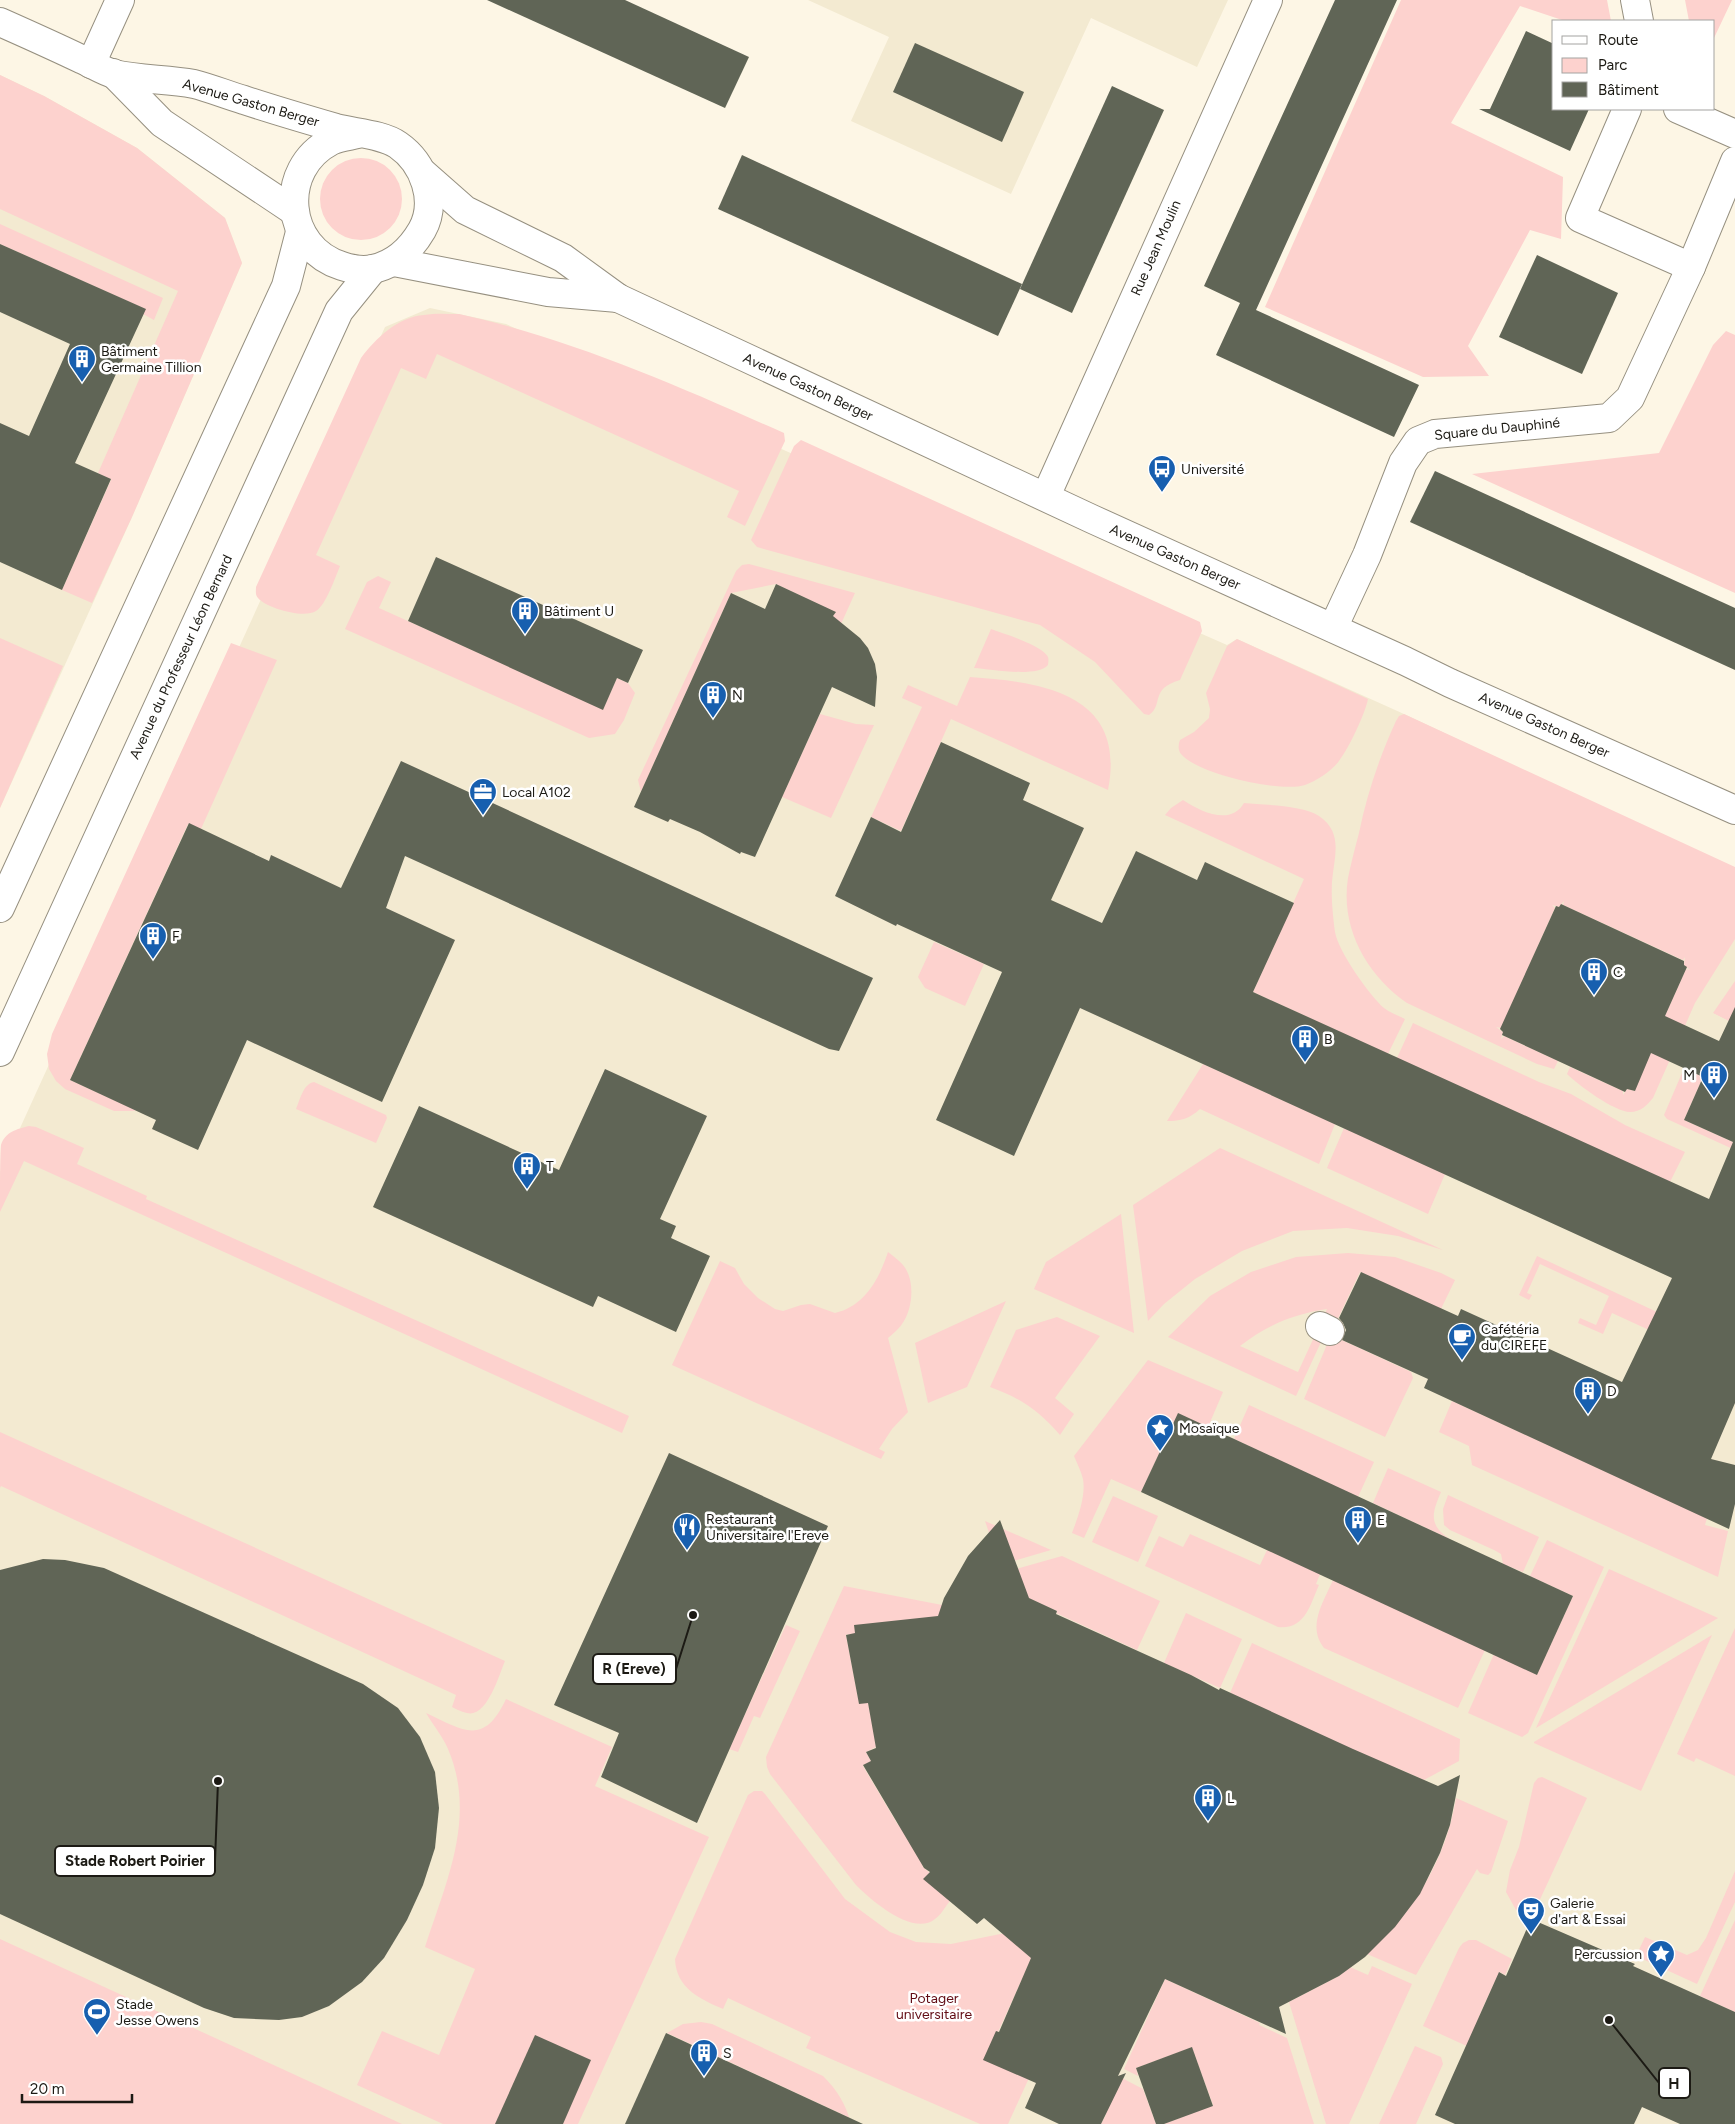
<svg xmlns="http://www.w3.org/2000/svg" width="1735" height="2124" font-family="Figtree,sans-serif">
<rect width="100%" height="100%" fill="#fdf6e5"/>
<g fill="#f3ead1">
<path d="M808,0H1228L1197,67L1091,18L1011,194L851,121L889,37Z"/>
<path d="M0,75L44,96L137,148L225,218L242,263L132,517L0,808Z"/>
<path d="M430,308L506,324L786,451L1227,645L1237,639L1404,714L1735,870V2124H0V1172L385,327Z"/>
</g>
<g fill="#fdd2ce" fill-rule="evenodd">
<path d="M1401,0H1607L1611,21H1565L1520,6L1451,123L1563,177L1561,239L1530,230L1468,346L1489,376L1423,377L1265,307Z"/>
<path d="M1685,0H1732L1714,38V21H1689Z"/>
<path d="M0,75L44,96L137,148L225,218L242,263L132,517L92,603L62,590L111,480L98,473L178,291L0,209Z"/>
<circle cx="361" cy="199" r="41"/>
<path d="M0,224L163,298L154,320L143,314L145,309L0,244Z"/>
<path d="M459,314C572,339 678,386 784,433L785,441L745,526L727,517L739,491L437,354L426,379L401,368L316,555L340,566C335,578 326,605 316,611C304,619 266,608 258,598C255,595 256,591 256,587L361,358C376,338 398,317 424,315C435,313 447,314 459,314Z"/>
<path d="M1726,331L1735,335V593L1472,474L1659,453L1713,345Z"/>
<path d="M801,440L1200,622L1202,631L1180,680C1149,689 1164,705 1149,715L1144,714L1095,662L1040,625L757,547L751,540L794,446Z"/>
<path d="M749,564L855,593L841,624L831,620L835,612L776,584L731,593L641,792L638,780L736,571L742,565Z"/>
<path d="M378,576L391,582L379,608L603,709L617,678L628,683L635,693L624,720L615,734L589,738L345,629L367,582Z"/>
<path d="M991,629C1002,633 1044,646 1048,657C1049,659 1048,664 1048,665C1038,678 990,669 974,668Z"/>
<path d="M0,638L63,666L0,808Z"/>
<path d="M1237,639L1368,699C1365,714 1349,748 1339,761C1332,771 1316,781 1305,785C1281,793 1197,774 1181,754C1178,750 1178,745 1180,740L1194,732L1209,718L1210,709L1206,693L1227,646Z"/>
<path d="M231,643L277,660L201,829L188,824L70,1080L116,1101L136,1056L147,1107L133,1111H114L65,1089L56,1081L49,1069L47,1054L52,1034Z"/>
<path d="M970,677C1043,682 1127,694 1108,790L951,719L901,831L871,817L922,707L902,698L908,685L957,706Z"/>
<path d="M820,714L856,724L874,725L831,818L782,797Z"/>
<path d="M1404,714L1735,867V939L1695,1003L1653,1098C1647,1105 1641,1112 1630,1112C1615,1112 1578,1085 1567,1074L1570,1067L1623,1091V1095L1627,1089L1635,1091L1632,1088L1686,969L1690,970L1684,965L1685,957L1683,960L1563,905L1564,901L1559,907L1552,905L1555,908L1501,1028L1496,1027L1503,1032L1501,1039L1504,1036L1558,1061L1554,1069L1537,1064L1407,1003C1367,975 1340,928 1348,878C1351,863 1355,848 1359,833C1367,794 1379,758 1396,721L1399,716Z"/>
<path d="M1183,800C1201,812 1231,826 1244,803C1264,805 1303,805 1319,816C1344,833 1334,857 1332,882C1331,898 1333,917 1335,932C1338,951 1370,996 1384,1008C1390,1013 1398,1015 1405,1019L1388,1054L1253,992L1304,879L1165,815L1171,808Z"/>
<path d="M934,942L984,964L965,1006L925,988L918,977Z"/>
<path d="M1735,981V1008L1729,1021L1713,1013Z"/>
<path d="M1413,1023L1539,1082L1571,1094L1625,1125L1685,1152L1670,1182L1397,1058Z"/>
<path d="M1203,1064L1335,1124L1319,1164L1200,1109C1189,1119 1181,1121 1167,1121Z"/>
<path d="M1685,1066L1690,1071L1703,1077L1684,1120L1733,1142L1735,1150L1667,1119L1664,1115Z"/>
<path d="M314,1082L386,1115L387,1118L376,1143L296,1109C300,1100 303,1084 314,1082Z"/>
<path d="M29,1126L36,1127L84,1148L77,1164L147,1196L146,1199L629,1416L622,1433L24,1161L0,1212C0,1200 0,1154 1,1145C5,1132 17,1129 29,1126Z"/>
<path d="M1344,1128L1445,1174L1428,1214L1327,1168Z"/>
<path d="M1220,1148L1443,1250L1398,1236L1347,1228L1293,1231L1242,1251L1195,1279L1164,1304L1148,1321L1133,1205Z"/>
<path d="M1121,1214L1134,1333L1034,1289L1046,1262Z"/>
<path d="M888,1252C893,1256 899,1260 903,1265C915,1279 913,1306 904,1321C900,1328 894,1333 888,1338L908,1412L892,1429L879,1449L885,1452L881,1459L672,1365L720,1261L735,1268L744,1284L758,1298L775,1309L783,1311L801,1305L810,1304L835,1313C865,1306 879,1279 888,1252Z"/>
<path d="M1348,1253L1395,1257L1441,1273L1455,1280L1441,1309L1360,1272L1333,1329L1328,1327L1296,1396L1168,1337L1210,1296L1251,1272L1296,1257ZM1327,1309L1298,1372L1240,1346C1267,1325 1294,1314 1327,1309Z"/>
<path d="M1537,1256L1657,1312L1649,1330L1612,1313L1603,1334L1578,1323L1580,1318L1596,1325L1609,1296L1540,1264L1527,1293L1532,1295L1529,1300L1519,1295Z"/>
<path d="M1006,1301L967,1387L928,1403L915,1343Z"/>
<path d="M1057,1317L1100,1336L1055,1398L1074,1414L1060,1435C1039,1411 1021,1398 990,1387L1016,1330Z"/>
<path d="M1331,1335L1411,1372L1413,1378L1385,1437L1304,1399Z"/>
<path d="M1148,1360L1223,1392L1208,1427L1178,1414L1141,1492L1111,1479L1084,1538L1072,1533C1078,1517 1086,1496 1083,1479C1081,1471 1077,1463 1074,1456Z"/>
<path d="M1452,1401L1707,1518L1705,1525L1728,1531L1718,1577L1472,1465L1469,1446L1439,1432Z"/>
<path d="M1249,1405L1374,1462L1358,1497L1234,1439Z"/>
<path d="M0,1432L505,1661C499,1675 487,1718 467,1713C462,1712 456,1709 452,1707L456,1695L1,1486L0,1488Z"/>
<path d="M1388,1468L1441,1492C1432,1513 1428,1525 1450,1539L1373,1503Z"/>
<path d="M1448,1495L1539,1537L1523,1572L1503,1564L1501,1554L1494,1550L1450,1530L1444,1525L1443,1509Z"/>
<path d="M1113,1496L1158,1516L1138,1562L1092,1542Z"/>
<path d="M985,1521L1051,1550L1000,1565Z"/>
<path d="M1190,1534L1260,1565L1267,1550L1320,1574L1316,1584L1319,1585C1310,1605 1305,1630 1278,1627L1145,1566L1159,1536L1183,1547Z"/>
<path d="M1547,1540L1604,1567L1528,1733L1522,1737L1468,1713L1494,1654L1537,1674L1573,1596L1530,1576Z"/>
<path d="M1062,1556L1160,1601L1137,1650L1056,1613L1057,1611L1021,1595L991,1576Z"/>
<path d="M1609,1569L1718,1618L1536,1728Z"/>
<path d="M1333,1580L1485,1650L1458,1708L1324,1648C1307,1626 1323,1603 1333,1580Z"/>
<path d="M844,1586L968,1610L856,1635L849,1637L848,1634L846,1635L859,1703L867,1699L870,1712L925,1699L928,1721L866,1752L872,1763L865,1766L864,1764L863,1766L898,1825L965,1822L922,1866L931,1874L950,1901C945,1907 941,1915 935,1919C913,1937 871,1900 856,1885L770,1774L767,1767L766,1757Z"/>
<path d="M1186,1613L1242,1639L1220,1688L1164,1663Z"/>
<path d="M786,1625L800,1631L760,1718L754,1716L738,1752L729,1749Z"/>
<path d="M1735,1628V1776L1696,1758L1694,1762L1677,1754Z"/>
<path d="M1712,1635L1641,1791L1534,1743V1742Z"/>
<path d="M1252,1643L1460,1739L1459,1761L1424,1780L1395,1767L1394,1769L1230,1693Z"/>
<path d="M506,1699L612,1747L595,1786L709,1837L578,2124H443L357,2085L382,2031L439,2055L475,1969L425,1947C446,1882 477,1817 448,1749C443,1737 433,1725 426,1713C464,1731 484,1746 506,1699Z"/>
<path d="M1542,1777L1587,1798L1530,1921L1516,1910L1506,1892L1510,1870L1519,1847L1534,1783L1538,1778Z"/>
<path d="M754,1791H762L765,1794L845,1899L890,1932L916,1942L951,1944L1015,1931L1034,1953L998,2032L996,2031L1029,2078L1008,2124H980L806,2048L811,2037L728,1998L723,2009C700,1999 676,1988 675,1959L748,1795Z"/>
<path d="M1456,1798L1508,1821L1491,1872L1488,1875L1480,1873L1477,1869L1416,1975L1367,1954C1413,1912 1446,1860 1456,1798Z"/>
<path d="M1735,1871V1902L1697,1984L1636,1956L1645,1937L1687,1955L1698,1950L1706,1938Z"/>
<path d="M1735,1920V2012L1700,1996Z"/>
<path d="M0,1939L402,2124H0Z"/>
<path d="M1469,1940H1476L1512,1959L1505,1975L1500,1972C1488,1997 1474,2021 1471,2048L1423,2026L1459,1948L1463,1943Z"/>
<path d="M1372,1966L1412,1984L1349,2124H1326L1289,2002L1339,1976L1350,1967L1368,1975Z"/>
<path d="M1165,1979L1260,2023L1259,2025L1287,2038L1314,2124H1164L1213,2105L1192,2048L1136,2068L1138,2076L1124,2069Z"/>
<path d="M701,2022L712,2024L823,2076C837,2090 846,2104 851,2124L846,2116L667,2033L683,2024Z"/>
<path d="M1415,2046L1441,2057L1443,2064L1416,2124H1379Z"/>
<path d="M1120,2077L1143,2089L1156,2124H1101L1106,2115L1104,2113Z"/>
</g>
<g fill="#606556">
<path d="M487,0H625L749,57L725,108Z"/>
<path d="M1335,0H1397L1256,310L1419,385L1394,437L1216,355L1240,303L1204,286Z"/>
<path d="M1526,31L1554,44V109H1589L1570,151L1479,109H1490Z"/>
<path d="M915,43L1024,92L1002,142L893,92Z"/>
<path d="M1112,86L1164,110L1072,313L1020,289Z"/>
<path d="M742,155L1022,284L998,336L718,209Z"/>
<path d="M0,244L146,309L75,463L111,479L62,590L0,562V423L29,436L70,344L0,312Z"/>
<path d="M1537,255L1618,293L1582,374L1499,337Z"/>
<path d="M1435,471L1735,608V670L1410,522Z"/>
<path d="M436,557L643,650L628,683L617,678L603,710L408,621Z"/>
<path d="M776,584L836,612L833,616L860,638L868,648L875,664L877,677L875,707L832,687L755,857L741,852L740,854L700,832L670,819L668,822L634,807L731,593L765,609Z"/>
<path d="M941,742L1030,783L1023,800L1084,828L1051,900L1102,923L1136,851L1197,880L1205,862L1226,872L1294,903L1253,992L1709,1199L1733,1142L1684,1120L1703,1077L1651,1053L1635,1091L1627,1089L1625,1092L1502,1035L1503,1032L1500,1029L1556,906L1559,907L1561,904L1684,961V965L1687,967L1665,1016L1719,1041L1735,1007V1403L1711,1459L1735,1465V1504L1729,1529L1424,1388L1428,1379L1342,1340L1346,1330L1343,1323L1339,1318L1361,1272L1458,1316L1461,1309L1622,1382L1672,1278L1080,1008L1014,1156L936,1120L1002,972L897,924L896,926L835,896L871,817L901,832Z"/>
<path d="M401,761L873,978L839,1051L829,1049L405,856L386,908L455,940L382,1102L247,1040L198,1150L152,1129L156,1120L70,1080L189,823L269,861L271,855L341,888Z"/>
<path d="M605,1069L707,1116L660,1219L676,1226L671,1238L710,1256L676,1332L598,1296L593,1307L373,1207L419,1106L559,1170Z"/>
<path d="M1178,1413L1573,1596L1537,1675L1141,1492Z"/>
<path d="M669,1453L828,1526L697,1823L601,1777L619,1733L554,1705Z"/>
<path d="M1000,1520L1029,1598L1057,1611L1056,1614L1191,1675L1219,1690L1220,1688L1353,1749L1438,1786L1460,1775L1450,1825L1440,1853L1420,1894L1395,1927L1365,1957L1339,1976L1279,2007L1286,2034L1165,1979L1118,2076L1126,2073L1101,2124H1059L1025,2108L1036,2083L983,2060L996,2031L999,2032L1031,1958L984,1918L977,1924L923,1879L930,1872L924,1868L863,1765L871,1761L866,1752L876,1748L868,1703L859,1704L846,1635L855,1633L854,1625L938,1616L944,1598L968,1556Z"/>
<path d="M43,1559L65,1560L104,1568L363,1684L398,1708L420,1737L435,1772L439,1808L435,1848L423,1885L407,1920L384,1958L362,1982L329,2006L302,2017L279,2020L234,2018L204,2008L0,1914V1570Z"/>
<path d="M1531,1919L1635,1964L1633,1966L1735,2012V2124H1680L1642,2107L1634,2124H1455L1435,2115L1499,1972L1506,1976Z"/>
<path d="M666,2033L863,2124H625Z"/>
<path d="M535,2035L591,2060L563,2124H495Z"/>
<path d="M1192,2047L1213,2106L1164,2124H1156L1136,2068Z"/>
</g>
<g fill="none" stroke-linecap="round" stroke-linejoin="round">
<defs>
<g id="street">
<path d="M1635,0L1639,21"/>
<path d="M91,64L120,0"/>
<path d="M1678,109L1735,134"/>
<path d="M1691,267L1735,161"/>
<path d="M1046,496L1268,0"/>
<path d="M1333,628L1367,555L1403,463L1418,441L1435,434L1609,418L1630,398L1691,267L1580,218L1627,109"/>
<path d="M0,908L286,286L300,232"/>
<path d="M0,1052L339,311L373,269"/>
<path d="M1320,1326L1330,1331"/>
</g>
<g id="secondary">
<path d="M0,22C27,34 54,46 81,59C91,63 103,71 114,74C140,80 167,79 194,84C210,88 227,95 244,100C274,110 305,119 336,128C355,133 382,134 398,145C424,163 438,201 422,230C411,249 396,264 373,269C363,271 351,269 342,266C284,248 277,169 331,141C339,137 350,136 358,134"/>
<path d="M113,73L162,123L294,211"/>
<path d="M423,173L465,210L563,258L618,298L1092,519L1405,661L1450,683L1735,810"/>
<path d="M394,262L548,292L618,298"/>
</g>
</defs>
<use href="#street" stroke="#969080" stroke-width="30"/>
<use href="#secondary" stroke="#969080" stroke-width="30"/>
<use href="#street" stroke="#fff" stroke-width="28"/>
<use href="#secondary" stroke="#fff" stroke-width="28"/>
</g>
<defs>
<symbol id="building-pin" viewBox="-11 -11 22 30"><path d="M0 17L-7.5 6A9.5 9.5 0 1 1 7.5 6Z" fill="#175faf" stroke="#fff"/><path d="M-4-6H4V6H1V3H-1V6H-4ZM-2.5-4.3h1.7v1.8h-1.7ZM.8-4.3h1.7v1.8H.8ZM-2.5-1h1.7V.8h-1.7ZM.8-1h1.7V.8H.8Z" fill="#fff"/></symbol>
<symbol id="bus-pin" viewBox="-11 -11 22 30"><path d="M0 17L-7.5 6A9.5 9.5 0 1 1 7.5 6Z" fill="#175faf" stroke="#fff"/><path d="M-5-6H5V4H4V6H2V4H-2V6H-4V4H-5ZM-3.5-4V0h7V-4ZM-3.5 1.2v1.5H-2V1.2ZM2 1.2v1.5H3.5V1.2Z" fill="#fff"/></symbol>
<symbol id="office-pin" viewBox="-11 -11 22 30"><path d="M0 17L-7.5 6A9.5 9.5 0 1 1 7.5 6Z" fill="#175faf" stroke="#fff"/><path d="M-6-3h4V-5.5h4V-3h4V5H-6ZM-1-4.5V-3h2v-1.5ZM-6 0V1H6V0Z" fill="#fff"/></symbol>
<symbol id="cafe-pin" viewBox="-11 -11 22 30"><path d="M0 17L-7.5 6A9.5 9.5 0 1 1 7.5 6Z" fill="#175faf" stroke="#fff"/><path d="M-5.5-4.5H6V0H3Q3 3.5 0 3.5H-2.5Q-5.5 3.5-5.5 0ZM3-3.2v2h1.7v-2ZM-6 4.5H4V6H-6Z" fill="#fff"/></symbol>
<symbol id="sight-pin" viewBox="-11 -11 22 30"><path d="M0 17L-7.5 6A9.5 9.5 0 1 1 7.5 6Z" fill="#175faf" stroke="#fff"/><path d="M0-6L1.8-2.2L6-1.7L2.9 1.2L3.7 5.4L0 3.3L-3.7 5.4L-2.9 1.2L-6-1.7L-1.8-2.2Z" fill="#fff"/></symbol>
<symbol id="restaurant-pin" viewBox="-11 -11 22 30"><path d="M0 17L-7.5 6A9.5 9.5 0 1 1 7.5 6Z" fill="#175faf" stroke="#fff"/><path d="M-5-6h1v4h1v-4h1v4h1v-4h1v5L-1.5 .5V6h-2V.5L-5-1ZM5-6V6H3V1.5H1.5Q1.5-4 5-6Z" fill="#fff"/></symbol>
<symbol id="theatre-pin" viewBox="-11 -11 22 30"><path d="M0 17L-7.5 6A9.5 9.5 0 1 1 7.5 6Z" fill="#175faf" stroke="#fff"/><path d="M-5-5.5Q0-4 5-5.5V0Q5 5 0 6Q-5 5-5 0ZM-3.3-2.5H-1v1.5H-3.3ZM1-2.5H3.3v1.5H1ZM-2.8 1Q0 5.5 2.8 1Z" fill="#fff"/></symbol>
<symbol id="stadium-pin" viewBox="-11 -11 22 30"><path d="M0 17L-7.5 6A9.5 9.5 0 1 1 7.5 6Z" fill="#175faf" stroke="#fff"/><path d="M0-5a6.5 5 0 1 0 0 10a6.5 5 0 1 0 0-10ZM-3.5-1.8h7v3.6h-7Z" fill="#fff"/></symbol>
</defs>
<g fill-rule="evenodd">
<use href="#building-pin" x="66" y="343" width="32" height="43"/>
<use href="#bus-pin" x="1146" y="453" width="32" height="43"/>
<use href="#building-pin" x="509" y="595" width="32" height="43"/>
<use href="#building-pin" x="697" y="679" width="32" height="43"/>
<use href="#office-pin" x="467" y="776" width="32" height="43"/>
<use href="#building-pin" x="137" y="920" width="32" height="43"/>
<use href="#building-pin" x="1578" y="956" width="32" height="43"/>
<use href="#building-pin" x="1289" y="1023" width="32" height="43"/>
<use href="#building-pin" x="1698" y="1059" width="32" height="43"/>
<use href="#building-pin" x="511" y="1150" width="32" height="43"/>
<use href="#cafe-pin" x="1446" y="1321" width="32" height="43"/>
<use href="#building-pin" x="1572" y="1375" width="32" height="43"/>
<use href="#sight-pin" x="1144" y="1412" width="32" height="43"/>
<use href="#building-pin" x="1342" y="1504" width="32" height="43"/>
<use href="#restaurant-pin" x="671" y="1511" width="32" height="43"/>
<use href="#building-pin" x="1192" y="1782" width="32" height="43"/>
<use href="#theatre-pin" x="1515" y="1895" width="32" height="43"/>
<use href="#sight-pin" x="1645" y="1938" width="32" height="43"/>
<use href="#stadium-pin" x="81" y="1996" width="32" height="43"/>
<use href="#building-pin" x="688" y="2037" width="32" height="43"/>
</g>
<g text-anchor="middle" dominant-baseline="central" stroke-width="5" stroke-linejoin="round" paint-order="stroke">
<g font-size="14" fill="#1c1a14" stroke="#fff">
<text transform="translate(251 103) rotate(16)">Avenue Gaston Berger</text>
<text transform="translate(1156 248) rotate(-66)">Rue Jean Moulin</text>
<text transform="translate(808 387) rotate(25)">Avenue Gaston Berger</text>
<text transform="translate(1497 429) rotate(-6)">Square du Dauphiné</text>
<text transform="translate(1175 557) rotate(24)">Avenue Gaston Berger</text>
<text transform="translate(181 657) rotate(-65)">Avenue du Professeur Léon Bernard</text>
<text transform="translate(1544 725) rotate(24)">Avenue Gaston Berger</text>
</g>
<g font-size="14" fill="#1c1a14" stroke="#fff" text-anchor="start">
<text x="101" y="351">Bâtiment<tspan x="101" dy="16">Germaine Tillion</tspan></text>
<text x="1181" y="469">Université</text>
<text x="544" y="611">Bâtiment U</text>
<text x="732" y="695">N</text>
<text x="502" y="792">Local A102</text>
<text x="172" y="936">F</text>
<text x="1613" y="972">C</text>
<text x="1324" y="1039">B</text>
<text x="1695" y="1075" text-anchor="end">M</text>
<text x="546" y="1166">T</text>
<text x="1481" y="1329">Cafétéria<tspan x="1481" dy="16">du CIREFE</tspan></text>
<text x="1607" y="1391">D</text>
<text x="1179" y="1428">Mosaïque</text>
<text x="706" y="1519">Restaurant<tspan x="706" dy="16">Universitaire l'Ereve</tspan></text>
<text x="1377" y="1520">E</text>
<text x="1227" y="1798">L</text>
<text x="1550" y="1903">Galerie<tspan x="1550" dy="16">d'art &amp; Essai</tspan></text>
<text x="1642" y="1954" text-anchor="end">Percussion</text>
<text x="116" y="2004">Stade<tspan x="116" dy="16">Jesse Owens</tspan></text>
<text x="723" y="2053">S</text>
</g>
<g font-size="14" fill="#620d15" stroke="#fff">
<text x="934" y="1998">Potager<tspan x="934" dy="16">universitaire</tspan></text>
</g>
</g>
<path fill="none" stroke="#1c1a14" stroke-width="2" d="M693 1615L676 1669M218 1781L215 1861M1609 2020L1659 2083"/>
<g fill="#1c1a14" stroke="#fff" stroke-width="2">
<circle cx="693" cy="1615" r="5"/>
<circle cx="218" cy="1781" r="5"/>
<circle cx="1609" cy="2020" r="5"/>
</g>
<g fill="#fff" stroke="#1c1a14" stroke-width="2">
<rect x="593" y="1654" width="83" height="30" rx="5"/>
<rect x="55" y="1846" width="160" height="30" rx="5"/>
<rect x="1659" y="2068" width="31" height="30" rx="5"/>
</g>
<g font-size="15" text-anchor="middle" font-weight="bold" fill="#1c1a14">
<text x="634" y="1674">R (Ereve)</text>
<text x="135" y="1866">Stade Robert Poirier</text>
<text x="1674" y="2089">H</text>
</g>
<rect x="1552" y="20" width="162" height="90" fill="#ffffff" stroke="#a4a3a1"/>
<rect x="1562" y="36" width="25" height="8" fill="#ffffff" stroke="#a4a3a1"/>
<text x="1598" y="45" font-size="15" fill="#1c1a14">Route</text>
<rect x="1562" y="58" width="25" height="15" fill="#fdd2ce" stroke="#a4a3a1"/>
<text x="1598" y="70" font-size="15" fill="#1c1a14">Parc</text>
<rect x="1562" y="82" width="25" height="15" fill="#606556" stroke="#a4a3a1"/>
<text x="1598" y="95" font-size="15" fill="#1c1a14">Bâtiment</text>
<path d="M22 2094v8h110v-8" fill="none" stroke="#1c1a14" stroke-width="2.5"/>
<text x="30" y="2094" font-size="15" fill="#1c1a14" stroke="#ffffff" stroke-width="4" paint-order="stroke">20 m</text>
</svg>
